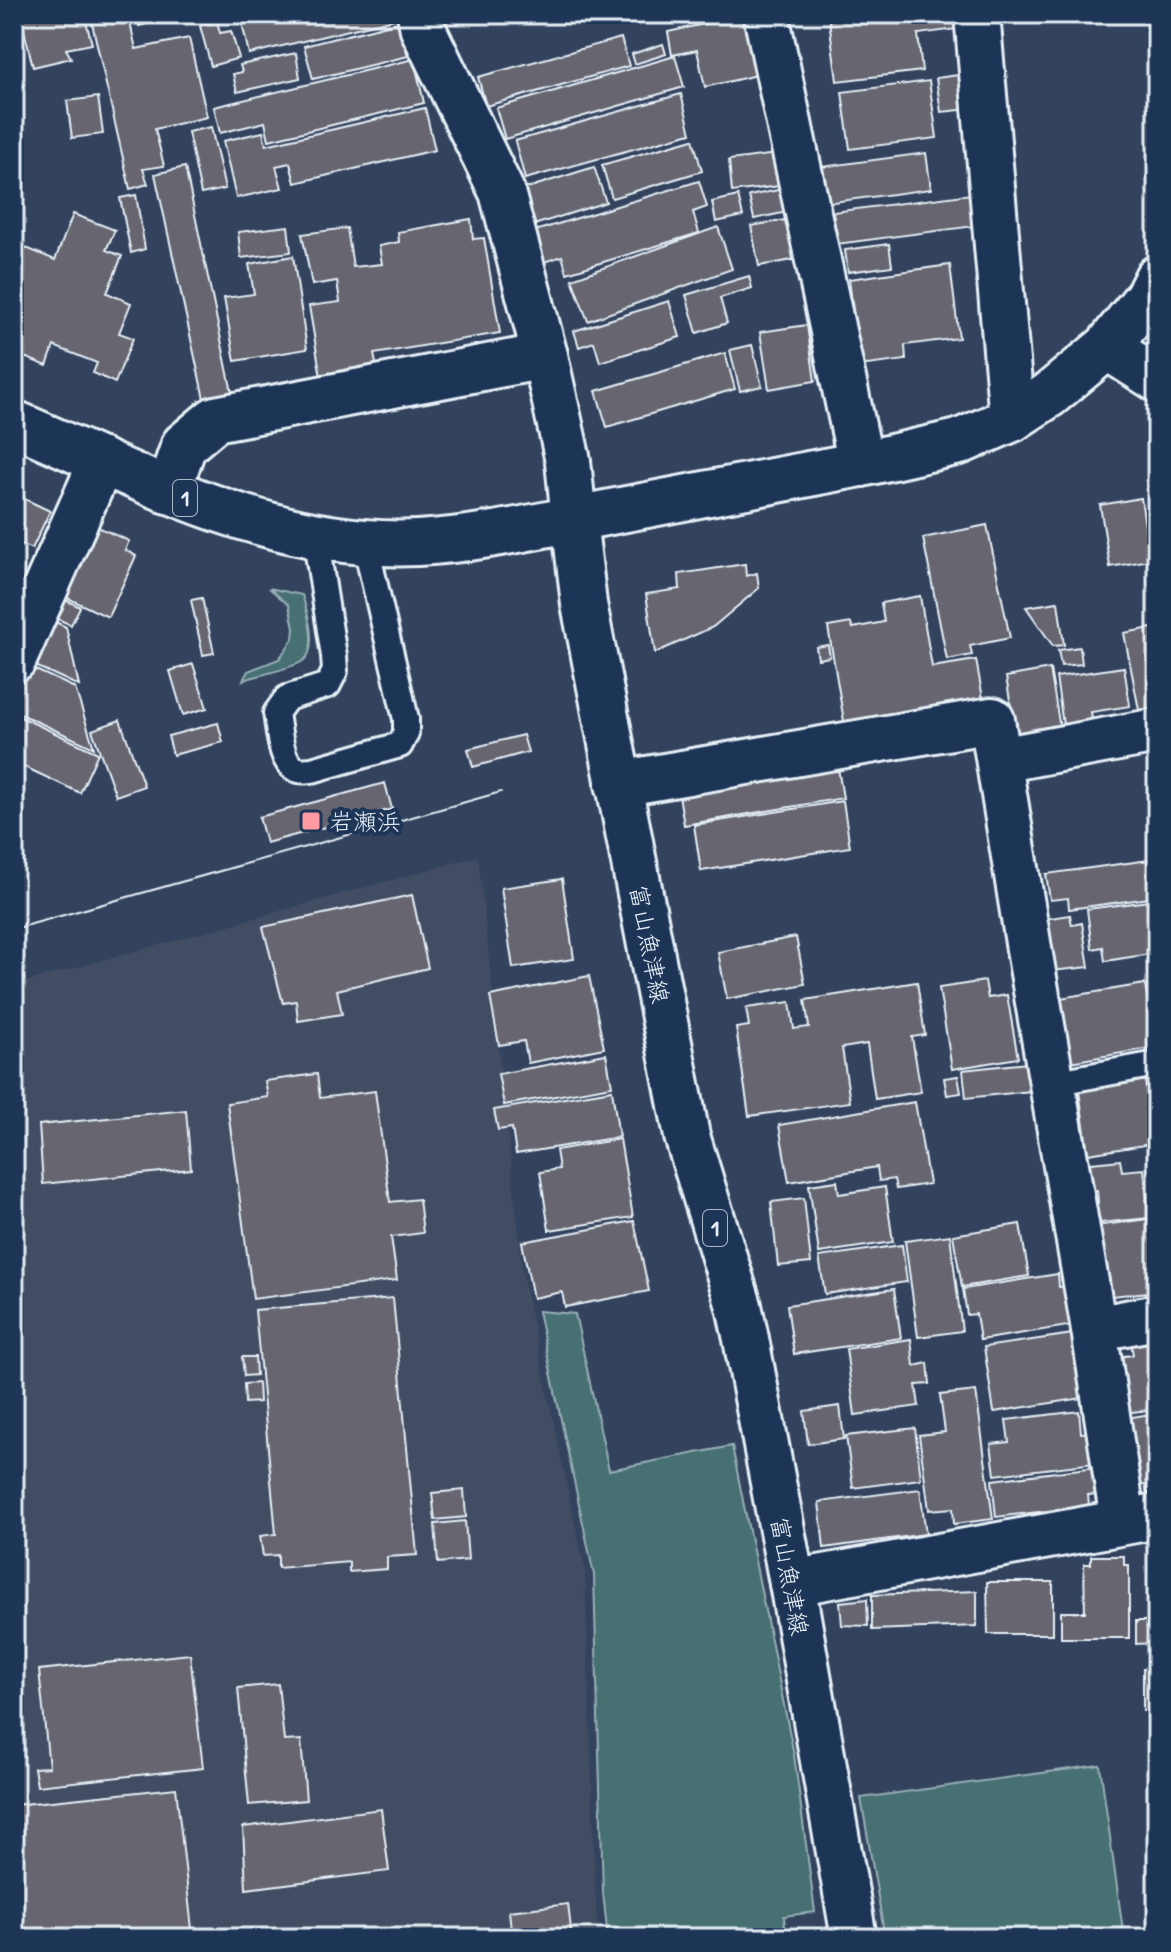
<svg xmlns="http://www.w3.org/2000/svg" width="1171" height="1952" font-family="'Patrick Hand','Klee One',sans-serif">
<rect width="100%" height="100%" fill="#33435e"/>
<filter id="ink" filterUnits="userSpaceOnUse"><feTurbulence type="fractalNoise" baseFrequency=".0125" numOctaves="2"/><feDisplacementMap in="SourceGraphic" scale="16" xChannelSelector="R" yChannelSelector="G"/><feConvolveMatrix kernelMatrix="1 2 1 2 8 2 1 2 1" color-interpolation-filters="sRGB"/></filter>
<g filter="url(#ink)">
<path fill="#424d63" d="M478,856L524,1283L585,1571L596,1908L599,1938H14V985Z"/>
<g fill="#476f73" stroke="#98b0b6" stroke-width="2">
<path d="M269,588L302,595C307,610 319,650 303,661C293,668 256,676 243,680L248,671L279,659L293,639L294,628L289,605Z"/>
<path d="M538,1311L575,1314L609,1470L732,1446L794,1755L815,1912L784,1916L786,1938H608L603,1893L594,1575Z"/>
<path d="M1100,1765L1124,1938H885L861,1798Z"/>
</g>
<g fill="#666570" stroke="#e8f1f8" stroke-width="2">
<path d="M20,14H84L92,44L66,49L71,58L33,67Z"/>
<path d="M90,14H128L136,49L189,38L207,117L155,129L164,166L143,169L148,184L130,189Z"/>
<path d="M136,14H184L139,26Z"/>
<path d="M278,14H399V18L249,54L242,23Z"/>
<path d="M749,14L770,72L705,87L697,50L672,55L668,32Z"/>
<path d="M877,14H955L957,29L918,34L922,71L837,81L829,20Z"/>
<path d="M217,21L220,33L231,31L239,58L211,66L200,26Z"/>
<path d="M399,22L408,56L313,79L304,46Z"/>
<path d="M621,38L629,66L486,106L478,77Z"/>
<path d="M663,44L666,54L635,64L632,54Z"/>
<path d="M296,53L300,78L237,92L233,74L242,72L240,65Z"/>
<path d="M675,56L684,87L505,139L496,108Z"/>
<path d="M414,59L424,103L269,140L265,122L220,133L214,107Z"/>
<path d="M966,74L970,109L941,112L936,78Z"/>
<path d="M929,81L937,138L850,149L842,92Z"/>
<path d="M681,94L691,133L525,179L515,141Z"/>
<path d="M98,97L103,134L72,138L67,101Z"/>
<path d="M425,108L435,150L295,183L290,163L276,166L282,188L236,198L223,141L263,132L266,145Z"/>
<path d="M211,127L225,189L201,194L188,132Z"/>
<path d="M693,139L702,171L612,198L602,165Z"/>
<path d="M784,153L788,185L732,192L729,160Z"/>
<path d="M926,153L931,189L826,203L821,167Z"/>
<path d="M185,167L234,402L206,408L155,174Z"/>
<path d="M594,167L606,202L534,225L524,189Z"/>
<path d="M699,181L707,207L693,212L699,233L567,273L562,256L544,262L535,231Z"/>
<path d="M788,188L792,211L754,219L749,196Z"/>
<path d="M971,194L975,226L837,244L833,212Z"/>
<path d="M136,195L145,249L131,253L120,198Z"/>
<path d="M738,196L743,216L716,222L712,202Z"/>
<path d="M73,214L115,230L106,250L122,256L107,293L131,303L119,333L133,338L115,383L93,373L97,363L54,346L47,366L14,353V273L24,247L55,260Z"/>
<path d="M471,219L473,239L484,238L500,333L374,354L378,374L322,383L309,306L340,302L337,281L312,285L302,234L347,228L353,267L382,264L379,246L399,242L398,232Z"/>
<path d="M791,219L798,259L759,266L751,226Z"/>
<path d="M288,226L291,252L241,258L238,232Z"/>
<path d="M718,227L732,269L588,321L572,279Z"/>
<path d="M889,244L892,266L848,272L845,250Z"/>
<path d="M293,256L307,349L235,361L224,298L254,294L249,264Z"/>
<path d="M950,265L959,338L905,345L906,360L860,366L849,279Z"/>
<path d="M749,276L752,288L720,298L727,323L697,333L686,295Z"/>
<path d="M669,301L680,337L600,362L594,342L579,347L574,331Z"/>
<path d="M807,325L815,381L769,389L760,332Z"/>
<path d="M752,345L762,386L740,391L730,350Z"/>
<path d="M725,353L735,389L607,427L596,391Z"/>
<path d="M14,494L50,511L32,549L14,541Z"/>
<path d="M1141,498L1150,560L1110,567L1100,505Z"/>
<path d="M91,524L129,541L125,550L136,556L108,617L59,594Z"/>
<path d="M987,525L1010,638L970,646L972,655L947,660L923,538Z"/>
<path d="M745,564L746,576L757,573L759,588L713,627L655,653L646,594L680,589L679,574Z"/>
<path d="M58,596L80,607L71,625L49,615Z"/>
<path d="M920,596L932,667L976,660L984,704L845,727L828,627L851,623L853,628L884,622L881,603Z"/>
<path d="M202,598L214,653L203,655L191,600Z"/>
<path d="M1058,602L1064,645L1053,646L1026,607Z"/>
<path d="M49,619L66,627L79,686L29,663Z"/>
<path d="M1157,627V711L1140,715L1124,633Z"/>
<path d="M828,645L830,657L818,659L816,647Z"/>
<path d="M1080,647L1082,664L1061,666L1058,650Z"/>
<path d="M193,664L207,708L183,715L170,671Z"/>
<path d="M27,666L75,688L94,748L14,711V694Z"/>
<path d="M1124,667L1130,706L1091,712L1092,720L1063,725L1056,677Z"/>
<path d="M1050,669L1060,728L1016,735L1006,677Z"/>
<path d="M14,714L98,753L80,793L14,762Z"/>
<path d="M120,720L144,786L116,796L92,730Z"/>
<path d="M218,723L223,742L173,755L168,736Z"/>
<path d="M523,735L528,752L473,767L468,749Z"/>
<path d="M838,768L843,798L684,825L679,795Z"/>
<path d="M385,783L392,809L266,843L259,817Z"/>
<path d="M843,801L850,847L701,871L694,825Z"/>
<path d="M1157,859V897L1069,909L1068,898L1050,900L1046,874Z"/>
<path d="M562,879L574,959L513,968L501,888Z"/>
<path d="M412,895L428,968L337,990L342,1014L298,1021L296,1001L283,1003L263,927Z"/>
<path d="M1157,900V953L1105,961L1103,947L1092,949L1087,909Z"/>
<path d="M1070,915L1072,925L1082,923L1089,967L1051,971L1044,919Z"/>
<path d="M796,937L805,984L727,999L718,952Z"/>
<path d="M589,976L604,1048L528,1063L524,1041L499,1045L490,996Z"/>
<path d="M985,981L988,998L1007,995L1018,1058L952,1069L939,988Z"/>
<path d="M917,982L925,1035L912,1037L921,1092L875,1099L867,1044L842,1048L850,1102L749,1116L736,1028L749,1026L746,1008L790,1002L794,1029L809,1027L805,1000Z"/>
<path d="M1145,984L1147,996L1157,995V1047L1070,1062L1060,998Z"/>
<path d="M606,1054L612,1086L504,1105L498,1074Z"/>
<path d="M1027,1063L1031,1091L966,1098L963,1070Z"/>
<path d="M317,1074L320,1098L375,1091L390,1202L419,1199L423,1233L391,1237L397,1280L253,1299L227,1103L268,1097L265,1081Z"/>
<path d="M958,1076L961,1093L947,1095L944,1078Z"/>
<path d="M1145,1080L1149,1110L1157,1108V1143L1088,1154L1079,1091Z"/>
<path d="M612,1090L619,1137L516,1154L512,1128L498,1130L494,1110Z"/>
<path d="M915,1102L929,1184L896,1189L894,1179L879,1181L877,1167L789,1182L779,1125Z"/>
<path d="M186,1110L191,1169L43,1184L39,1125Z"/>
<path d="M620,1139L633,1217L549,1230L540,1172L559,1169L556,1150Z"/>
<path d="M1120,1160L1122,1171L1144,1169L1149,1218L1100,1223L1099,1216L1091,1217L1090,1204L1098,1203L1097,1190L1084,1191L1082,1164Z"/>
<path d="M837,1181L839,1194L885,1187L893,1242L819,1253L809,1185Z"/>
<path d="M804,1198L811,1263L778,1266L771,1202Z"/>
<path d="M1156,1218L1157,1291L1103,1297L1095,1226Z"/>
<path d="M634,1221L649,1291L565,1307L562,1292L533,1298L522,1242Z"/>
<path d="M1020,1224L1029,1276L962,1287L953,1235Z"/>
<path d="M950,1235L962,1331L918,1337L905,1241Z"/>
<path d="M902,1245L907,1282L825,1294L819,1257Z"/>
<path d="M1058,1274L1059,1287L1068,1286L1074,1325L980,1340L976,1314L967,1315L963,1289Z"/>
<path d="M894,1289L901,1338L794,1354L787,1305Z"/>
<path d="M393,1298L417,1555L387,1557V1569L349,1572V1562L278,1568V1555L263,1556L260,1536L276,1534L255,1310Z"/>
<path d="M1073,1334L1083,1398L994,1412L984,1347Z"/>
<path d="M1157,1338V1409L1124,1413L1114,1357L1133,1355L1131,1342Z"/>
<path d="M911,1339L914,1366L928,1363L930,1384L916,1385L919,1406L855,1415L846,1349Z"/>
<path d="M242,1357H255L256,1375L244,1376Z"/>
<path d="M258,1383L259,1402L245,1403L244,1384Z"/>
<path d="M976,1391L993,1519L954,1524L953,1508L929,1510L919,1435L945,1432L940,1395Z"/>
<path d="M840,1406L844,1439L808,1444L804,1411Z"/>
<path d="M1079,1411L1081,1433L1091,1432L1095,1463L995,1475L991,1444L1009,1442L1006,1420Z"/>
<path d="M1157,1413V1496L1148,1498L1146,1485L1137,1486L1126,1418Z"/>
<path d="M915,1428L921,1479L853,1488L846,1436Z"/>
<path d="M1096,1467L1099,1494L1088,1495L1089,1506L996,1517L992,1480Z"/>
<path d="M920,1489L926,1534L824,1548L819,1502Z"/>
<path d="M464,1490L466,1517L435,1520L432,1493Z"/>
<path d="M465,1521L468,1560L438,1563L435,1524Z"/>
<path d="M1091,1556H1124V1565H1129V1638H1061V1612H1085L1084,1564H1091Z"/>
<path d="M987,1582H1053V1634H988Z"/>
<path d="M977,1591V1626L872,1630V1595Z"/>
<path d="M867,1599L868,1626L842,1625L840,1602Z"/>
<path d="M1136,1621H1157V1711H1143V1669H1155L1154,1643L1136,1644Z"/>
<path d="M190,1654L203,1768L37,1786L34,1768L49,1767L39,1670Z"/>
<path d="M278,1684L284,1741L301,1740L306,1800L249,1805L238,1688Z"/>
<path d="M176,1788L193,1938H14V1805Z"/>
<path d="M381,1809L389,1871L246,1889L243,1827Z"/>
<path d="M568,1904L572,1938H512L509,1911Z"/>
</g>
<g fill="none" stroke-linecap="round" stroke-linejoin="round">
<defs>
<g id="service">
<path d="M315,535L334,656L335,671L328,685L287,698L276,713C279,729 280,766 299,770C303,771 308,770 312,770L400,745L406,733V719L365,542"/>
<path d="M1052,1083L1157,1064"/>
</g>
<g id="minor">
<path d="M420,14L423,29L502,192L545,356L568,461L574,519"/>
<path d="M766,14L861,464"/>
<path d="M977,14L1012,419"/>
<path d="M1107,347L1157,379"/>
<path d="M168,491L184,445L215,419L545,356"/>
<path d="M14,659L102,461"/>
<path d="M999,760L1157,731"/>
<path d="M618,784L992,720L1030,955L1094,1329L1123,1521"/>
<path d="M1094,1329L1157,1317"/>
<path d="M792,1583L1157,1516"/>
</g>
<path id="tertiary" d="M574,519L861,464L959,442L1012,419L1049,395L1107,347L1148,296L1157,278"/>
<path id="primary" d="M14,423C143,478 273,550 418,543C471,540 523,529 574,519L584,604L687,1136L739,1306L746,1339L792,1583L854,1938"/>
</defs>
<use href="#service" stroke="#e8f1f8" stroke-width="30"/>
<use href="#minor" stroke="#e8f1f8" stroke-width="50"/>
<use href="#tertiary" stroke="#e8f1f8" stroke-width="50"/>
<use href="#primary" stroke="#e8f1f8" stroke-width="50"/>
<use href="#service" stroke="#1d3557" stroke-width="24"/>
<use href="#minor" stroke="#1d3557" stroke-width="44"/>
<use href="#tertiary" stroke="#1d3557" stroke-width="44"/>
<use href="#primary" stroke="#1d3557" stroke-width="44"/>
<path stroke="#e8f1f8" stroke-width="2" d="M14,929L501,792"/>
</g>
</g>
<rect fill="#ff9aa2" stroke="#1d3557" stroke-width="3" x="301" y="811" width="20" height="20" rx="4"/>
<g text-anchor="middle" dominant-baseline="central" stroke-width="8" stroke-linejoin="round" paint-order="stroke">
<g fill="#1d3557" stroke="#abb9c8" stroke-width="2">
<rect x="173" y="480" width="24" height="36" rx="6"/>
<rect x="703" y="1210" width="24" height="36" rx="6"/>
</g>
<g font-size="22" font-weight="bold" fill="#e8f1f8">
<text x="185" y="498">1</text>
<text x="715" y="1228">1</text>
</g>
<g font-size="24" fill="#e8f1f8" stroke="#1d3557" text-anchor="start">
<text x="329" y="821">岩瀬浜</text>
</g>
<g font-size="24" fill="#e8f1f8" stroke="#1d3557">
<text transform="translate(650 944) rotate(79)">富山魚津線</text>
<text transform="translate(790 1576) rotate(80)">富山魚津線</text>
</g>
</g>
<rect width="1171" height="1952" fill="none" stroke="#1d3557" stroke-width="48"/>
<rect x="24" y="24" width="1123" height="1904" fill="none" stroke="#e8f1f8" stroke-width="3" filter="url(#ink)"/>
</svg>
